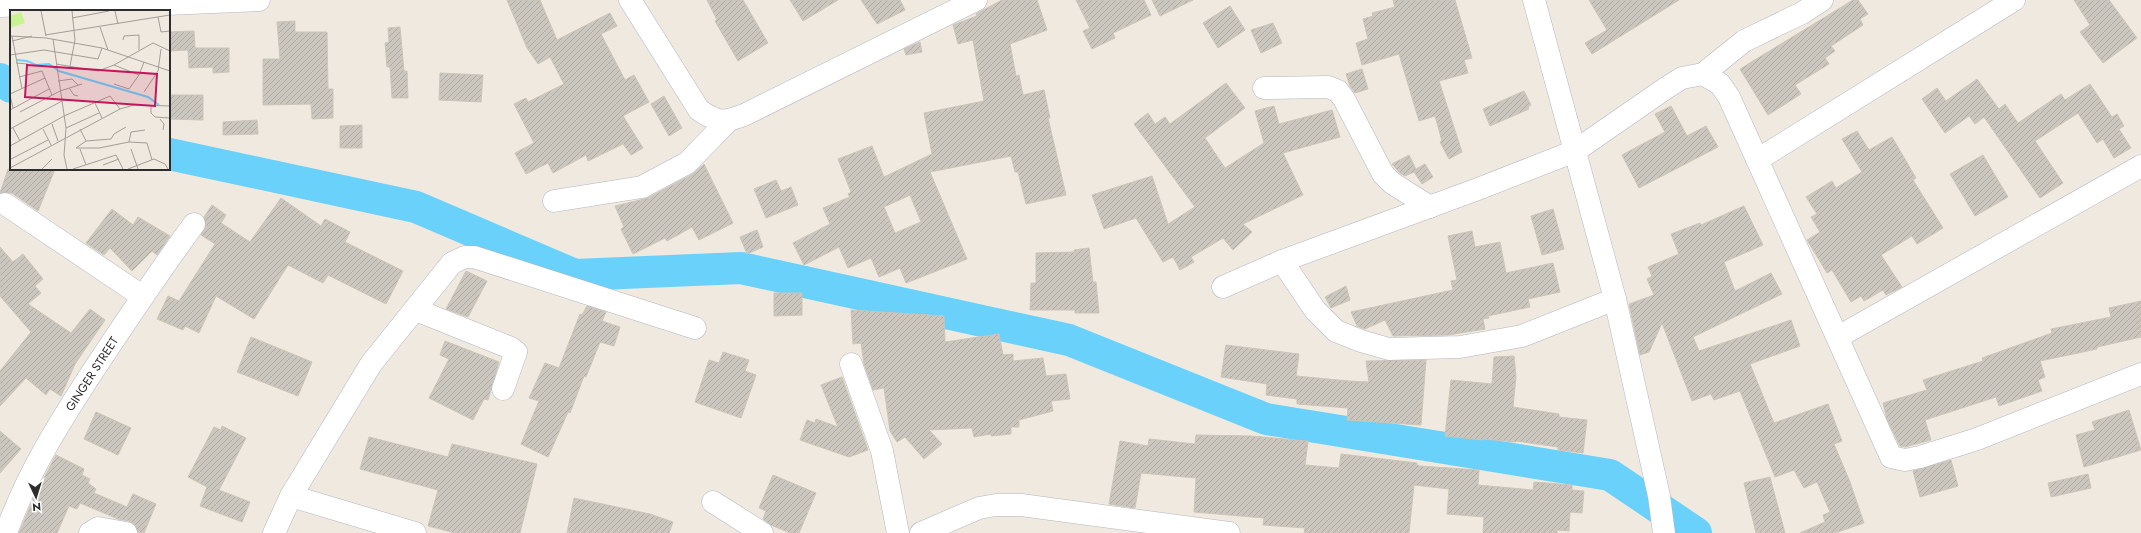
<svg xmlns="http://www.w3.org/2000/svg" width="2141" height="533" font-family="Jost,sans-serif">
<defs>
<pattern id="building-hatch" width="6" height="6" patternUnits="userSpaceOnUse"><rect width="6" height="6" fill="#cbc6be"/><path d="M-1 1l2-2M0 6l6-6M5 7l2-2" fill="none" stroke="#afaaa4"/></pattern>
</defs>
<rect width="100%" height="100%" fill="#f0e9df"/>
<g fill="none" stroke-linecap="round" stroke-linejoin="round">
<g stroke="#69d1fa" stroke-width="32">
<path d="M0,79L11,87"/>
<path d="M169,154L416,207L575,275L741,268L1069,340L1266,419L1610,475L1696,533"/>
</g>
</g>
<g fill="url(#building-hatch)" stroke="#ccc5b8" fill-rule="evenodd">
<path d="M507,0H540L557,40L610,13L617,26L601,34L625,80L634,75L649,102L623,116L643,148L631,155L623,144L588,161L586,155L553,173L548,163L526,174L515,153L534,143L514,104L526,98L528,102L564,84L550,57L538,64L527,48Z"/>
<path d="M707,0H743L768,43L738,61L715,21L717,20Z"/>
<path d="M790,0H838L803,21Z"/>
<path d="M861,0H900L905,10L877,24Z"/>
<path d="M1002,0H1037L1047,30L1010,44L1016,76L1019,75L1023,95L1044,90L1050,118H1048L1066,195L1026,204L1018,172H1015L1011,156L930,172L967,259L906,283L900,268L879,277L871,258L848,268L839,247L804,265L793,243L830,224L823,208L850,197L848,194L851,192L838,159L872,146L884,177L932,154L924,113L984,101L973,40L958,44L953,25L977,16L976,14ZM910,195L921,222L895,233L884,207Z"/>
<path d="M1076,0H1144L1151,15L1113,33L1115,38L1092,49L1083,31L1090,28Z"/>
<path d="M1152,0H1193L1160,16Z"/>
<path d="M1393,0H1455L1472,58L1464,60L1468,73L1439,81L1462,152L1449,159L1440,142L1442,141L1435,116L1419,121L1399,54L1362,65L1356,43L1368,39L1363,19L1373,16L1372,13L1395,7Z"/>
<path d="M1589,0H1679L1592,54L1585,43L1607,30Z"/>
<path d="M1853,0H1858L1868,14L1860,19L1863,25L1831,46L1835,51L1825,58L1829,64L1795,85L1801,94L1768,115L1740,69Z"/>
<path d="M2074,0H2109L2137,38L2103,63L2080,32L2090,25Z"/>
<path d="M1230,6L1245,30L1218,48L1203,23Z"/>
<path d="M295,21V32H327L328,89H333V118L312,119L311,104L263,105V59H280L277,22Z"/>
<path d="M1273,23L1282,43L1261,53L1251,30Z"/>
<path d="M400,27L404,71H407L408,98H392L390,67H387L385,43L389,42L388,28Z"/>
<path d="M194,31L195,48H229V72L213,73V67L189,68L188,50L170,51L169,32Z"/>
<path d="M920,42L922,52L906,55L904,49Z"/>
<path d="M1362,69L1368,89L1355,93L1350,86L1346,74Z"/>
<path d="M440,73L483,75L481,102L439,100Z"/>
<path d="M1977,79L1999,109L2005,104L2018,123L2061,94L2065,100L2090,84L2112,117L2117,114L2124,126L2119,129L2131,148L2114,158L2103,139L2097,143L2078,113L2035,141L2063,183L2040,198L1984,117L1975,124L1969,116L1945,133L1922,99L1937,88L1946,101Z"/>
<path d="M1226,83L1245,108L1205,138L1225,168L1264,143L1255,111L1274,106L1279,124L1332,110L1340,137L1283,153L1303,195L1243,224L1252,232L1233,250L1223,238L1191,257L1194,262L1180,270L1173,257L1163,262L1136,218L1104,229L1092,195L1152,176L1168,224L1195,207L1134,124L1148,113L1155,124L1165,117L1170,124Z"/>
<path d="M1524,91L1531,105L1528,107L1529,109L1490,126L1483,109Z"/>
<path d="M169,95H203V120L169,119Z"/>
<path d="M664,96L682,128L669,136L651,104Z"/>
<path d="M1671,106L1687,136L1706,126L1718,147L1639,188L1622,155L1665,132L1655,114Z"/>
<path d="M257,120L258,134L223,135V122Z"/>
<path d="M362,125V148H340V126Z"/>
<path d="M1857,131L1869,150L1892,137L1916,178L1913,180L1943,228L1917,244L1912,236L1881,255L1902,287L1886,295L1883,290L1864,301L1861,296L1851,302L1832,270L1827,273L1807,240L1820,232L1811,217L1817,214L1806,197L1832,181L1836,188L1862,172L1842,139Z"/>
<path d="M1409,155L1416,169L1425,164L1433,177L1422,184L1414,172L1405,176L1400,173L1392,164Z"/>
<path d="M1983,155L2008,197L1975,216L1950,174Z"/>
<path d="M704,164L733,223L699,240L692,227L667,241L665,238L633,254L621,229L624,227L615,206L648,198L693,174Z"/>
<path d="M8,169H55L38,211L12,193H0Z"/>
<path d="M776,180L781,191L791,187L798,205L766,218L754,189Z"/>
<path d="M281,198L321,226L325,219L350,232L345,242L403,271L386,304L328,275L323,283L288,265L254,319L216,296L199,333L185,326L183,330L157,319L168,296L179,301L215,244L201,235L206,226L204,217L212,205L226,215L221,223L250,242Z"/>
<path d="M1744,206L1763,245L1724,262L1735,291L1771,273L1782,294L1693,337L1699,351L1791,320L1800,346L1750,364L1774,423L1828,404L1842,441L1834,444L1850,482L1864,523L1835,533H1800L1825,522L1823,515L1830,512L1817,482L1804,488L1794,470L1775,477L1740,391L1714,400L1711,394L1692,401L1662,323L1649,352L1640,355L1629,304L1654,295L1647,279L1652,276L1648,267L1679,254L1671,234L1700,223L1701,225Z"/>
<path d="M112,209L133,225L138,217L170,236L157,255L152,251L132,271L110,248L104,255L86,243Z"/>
<path d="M1553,209L1564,249L1542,255L1531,216Z"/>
<path d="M757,230L763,247L747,254L740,237Z"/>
<path d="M1472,231L1475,247L1500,242L1506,273L1553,263L1560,292L1528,299L1530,307L1488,316L1489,318L1483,319L1485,329L1448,335L1393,336L1385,320L1365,329L1357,326L1351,312L1453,290L1451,281L1457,280L1448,236Z"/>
<path d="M0,247L13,262L23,254L43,279L35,286L41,293L28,304L71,333L90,309L105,320L75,364L61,396L50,389L46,395L26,378L0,406V371L31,332L0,296Z"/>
<path d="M1089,248L1093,282H1096L1099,313H1075V310H1030L1031,283H1036V253L1075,252L1074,250Z"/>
<path d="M466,271L487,281L468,317L446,309Z"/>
<path d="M1346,286L1350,300L1331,308L1325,297Z"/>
<path d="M774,293H802V315L774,316Z"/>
<path d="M2141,301V337L2097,347V349L2040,361L2045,377L2038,380L2042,391L1999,406L1996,397L1925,420L1931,440L1905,447L1900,446L1887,419L1883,403L1927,390L1923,380L1983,361L1982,358L2052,333L2051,329L2111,317L2109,308Z"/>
<path d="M587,306L606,312L602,321L620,327L614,346L600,342L586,377L584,376L570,413L568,412L548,457L521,444L539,401L529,398L545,363L559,368L580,314L582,315Z"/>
<path d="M851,310L944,316L945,342L999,334L1003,355L1013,354V361L1043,358L1046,376L1066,374L1070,399L1051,401L1053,411L1019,420V427H1011V434L991,436V434L974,437L972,428L929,430L942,444L924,459L905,437L897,442L890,431L884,388L873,390L864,364L861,343L853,344Z"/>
<path d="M251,337L312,362L298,396L237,372Z"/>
<path d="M445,341L499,362L488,400L484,399L473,420L429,398L449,359L440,355Z"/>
<path d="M1226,345L1299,354L1296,376L1349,381L1369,382L1366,361L1426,360L1421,425L1347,420L1348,408L1297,404V399L1266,395L1267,384L1221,377Z"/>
<path d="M723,352L749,360L745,371L756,375L741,418L695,402L709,360L719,363Z"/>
<path d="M1514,356L1516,377L1513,407L1559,414V417L1587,420L1583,453L1558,450V447L1516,441V442L1483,439V440L1445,436L1451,380L1492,384L1494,357Z"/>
<path d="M842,377L868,450L849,457L800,440L807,420L815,423L816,419L838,427L821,385Z"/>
<path d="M2129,410L2141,450L2084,467L2076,435L2095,430L2092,422Z"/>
<path d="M96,412L131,428L118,455L84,439Z"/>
<path d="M222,426L246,438L219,490L250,502L242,522L200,506L207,487L188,477L214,427L221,430Z"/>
<path d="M0,431L21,449L0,473Z"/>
<path d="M1196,435L1251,436L1308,441L1305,465L1339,468L1341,454L1417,463V465L1419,466L1479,470L1478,485L1533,490L1534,482L1572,485V490L1584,491L1582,513L1570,512L1569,531L1557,530V533H1483L1484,517L1447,514L1449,489L1414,485L1409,533H1304L1305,528L1263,525L1264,518L1194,512L1196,478L1141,473L1135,508L1109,504L1120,441L1148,446L1149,439L1195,444Z"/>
<path d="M369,437L448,457L452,444L537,464L520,533H455L428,526L438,490L360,469Z"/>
<path d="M56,455L84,469L82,475L90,479L88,483L96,489L94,493L127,507L133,494L156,504L144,533L138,532L134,524L129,521L118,519L80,503L77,509L69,506L57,533H19L35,495Z"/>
<path d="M1951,460L1958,486L1920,497L1913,471Z"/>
<path d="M2088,474L2091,488L2051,497L2048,483Z"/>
<path d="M773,475L816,493L799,533H790L771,525L763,519L766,511L759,508Z"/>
<path d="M1770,477L1785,533H1756L1744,483Z"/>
<path d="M574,498L650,514L673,522L669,533H567Z"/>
</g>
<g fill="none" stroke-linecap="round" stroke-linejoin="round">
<defs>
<g id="minor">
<path d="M630,0L699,110C718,123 723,123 744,115L976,0"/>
<path d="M1534,0L1615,299L1659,496L1664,533"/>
<path d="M0,6L64,4L119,6L259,0"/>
<path d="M1703,74L1720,84L1729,97L1891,457L1905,460L1920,457L1977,439L2141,374"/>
<path d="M1264,88L1328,87L1338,91L1344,99L1383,174L1392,183L1430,207"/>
<path d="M1757,160L2014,0"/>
<path d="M554,201L642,187L687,163L727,122"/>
<path d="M5,204L142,296"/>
<path d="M1282,261L1315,310L1336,331L1361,341L1389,349L1460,347L1522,336L1615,299"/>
<path d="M1223,287L1282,261L1478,189L1575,151L1666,88L1682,78L1703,74L1744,41L1802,13L1822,0"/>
<path d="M416,310L511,348L516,352L503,389"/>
<path d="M1838,337L2141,166"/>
<path d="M851,364L882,451L898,533"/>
<path d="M291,496L415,533"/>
<path d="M713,502L762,533"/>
<path d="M6,533C27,474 59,423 93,371C126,321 159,272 194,224"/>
<path d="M90,533L98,528L126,533"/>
<path d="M274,533L291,496L371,364L452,263L465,257H474L695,328"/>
<path d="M921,533L979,508L996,505H1021L1229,533"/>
</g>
</defs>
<use href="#minor" stroke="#b3b5c2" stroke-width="23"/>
<use href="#minor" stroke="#fff" stroke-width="22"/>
</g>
<g text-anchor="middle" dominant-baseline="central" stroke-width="4" stroke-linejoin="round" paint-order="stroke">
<g font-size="12" fill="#2d2d2d" stroke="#fff">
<text transform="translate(92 374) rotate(-57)">GINGER STREET</text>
</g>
</g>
<g transform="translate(10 10)">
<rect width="160" height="160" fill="#f0e9df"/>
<path d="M11,2L15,13L0,18V6Z" fill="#c8f392"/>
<path fill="none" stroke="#69d1fa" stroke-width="2" d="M7,50L17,51L26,55L39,54L49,61L138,87L149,95"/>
<path fill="none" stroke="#a29e98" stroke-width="1" d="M31,1L36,26M105,1L108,14M148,7L151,22L160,21M62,8L99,1M90,17L98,40M35,25L160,5M0,26L36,28L92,38L160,61M2,26L12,79M43,29L56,118L54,145L57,159M113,30L114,26L129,25V40M2,31L22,26M0,45L34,40L88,49L92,38M6,53L18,54M46,54L88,61L104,55L143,33L160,41M104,55L129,65M60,56L65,30L62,1M9,67L32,61L42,85M48,71L62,69L68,75M104,74L119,79L129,65L134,52M59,78L64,85L68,86M134,82L148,61L151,39M0,84L35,68M0,85L3,98M85,93L92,108M141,96V103L145,107L160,108M0,100L39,79M10,102L50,81L72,74M150,109L154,114L153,120M42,114L48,131M3,118L10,131M56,118L89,103M0,119L52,91M33,119L41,135M70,119L76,131L101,129L104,124L116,117M76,131L66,138H89L119,132L137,133L142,150M119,132L121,122L135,120M0,136L54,106L100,86L110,99M70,139L76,155M121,139L128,159M1,149L38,130M93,155L109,149M0,158L110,99L124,95L160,96M32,159L42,149M63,159L106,145L113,159M118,159L144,149L155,154L158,159"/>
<path fill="#c2185b" fill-opacity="0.15" stroke="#c2185b" stroke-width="2" d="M17,55L147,64L145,96L15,87Z"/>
<rect width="160" height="160" fill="none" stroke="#2d2d2d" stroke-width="2"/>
</g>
<g transform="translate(36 497) rotate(176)" stroke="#ffffff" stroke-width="3" paint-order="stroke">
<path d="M0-3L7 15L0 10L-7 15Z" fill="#2d2d2d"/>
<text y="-6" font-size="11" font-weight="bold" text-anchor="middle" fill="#2d2d2d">N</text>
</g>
</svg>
